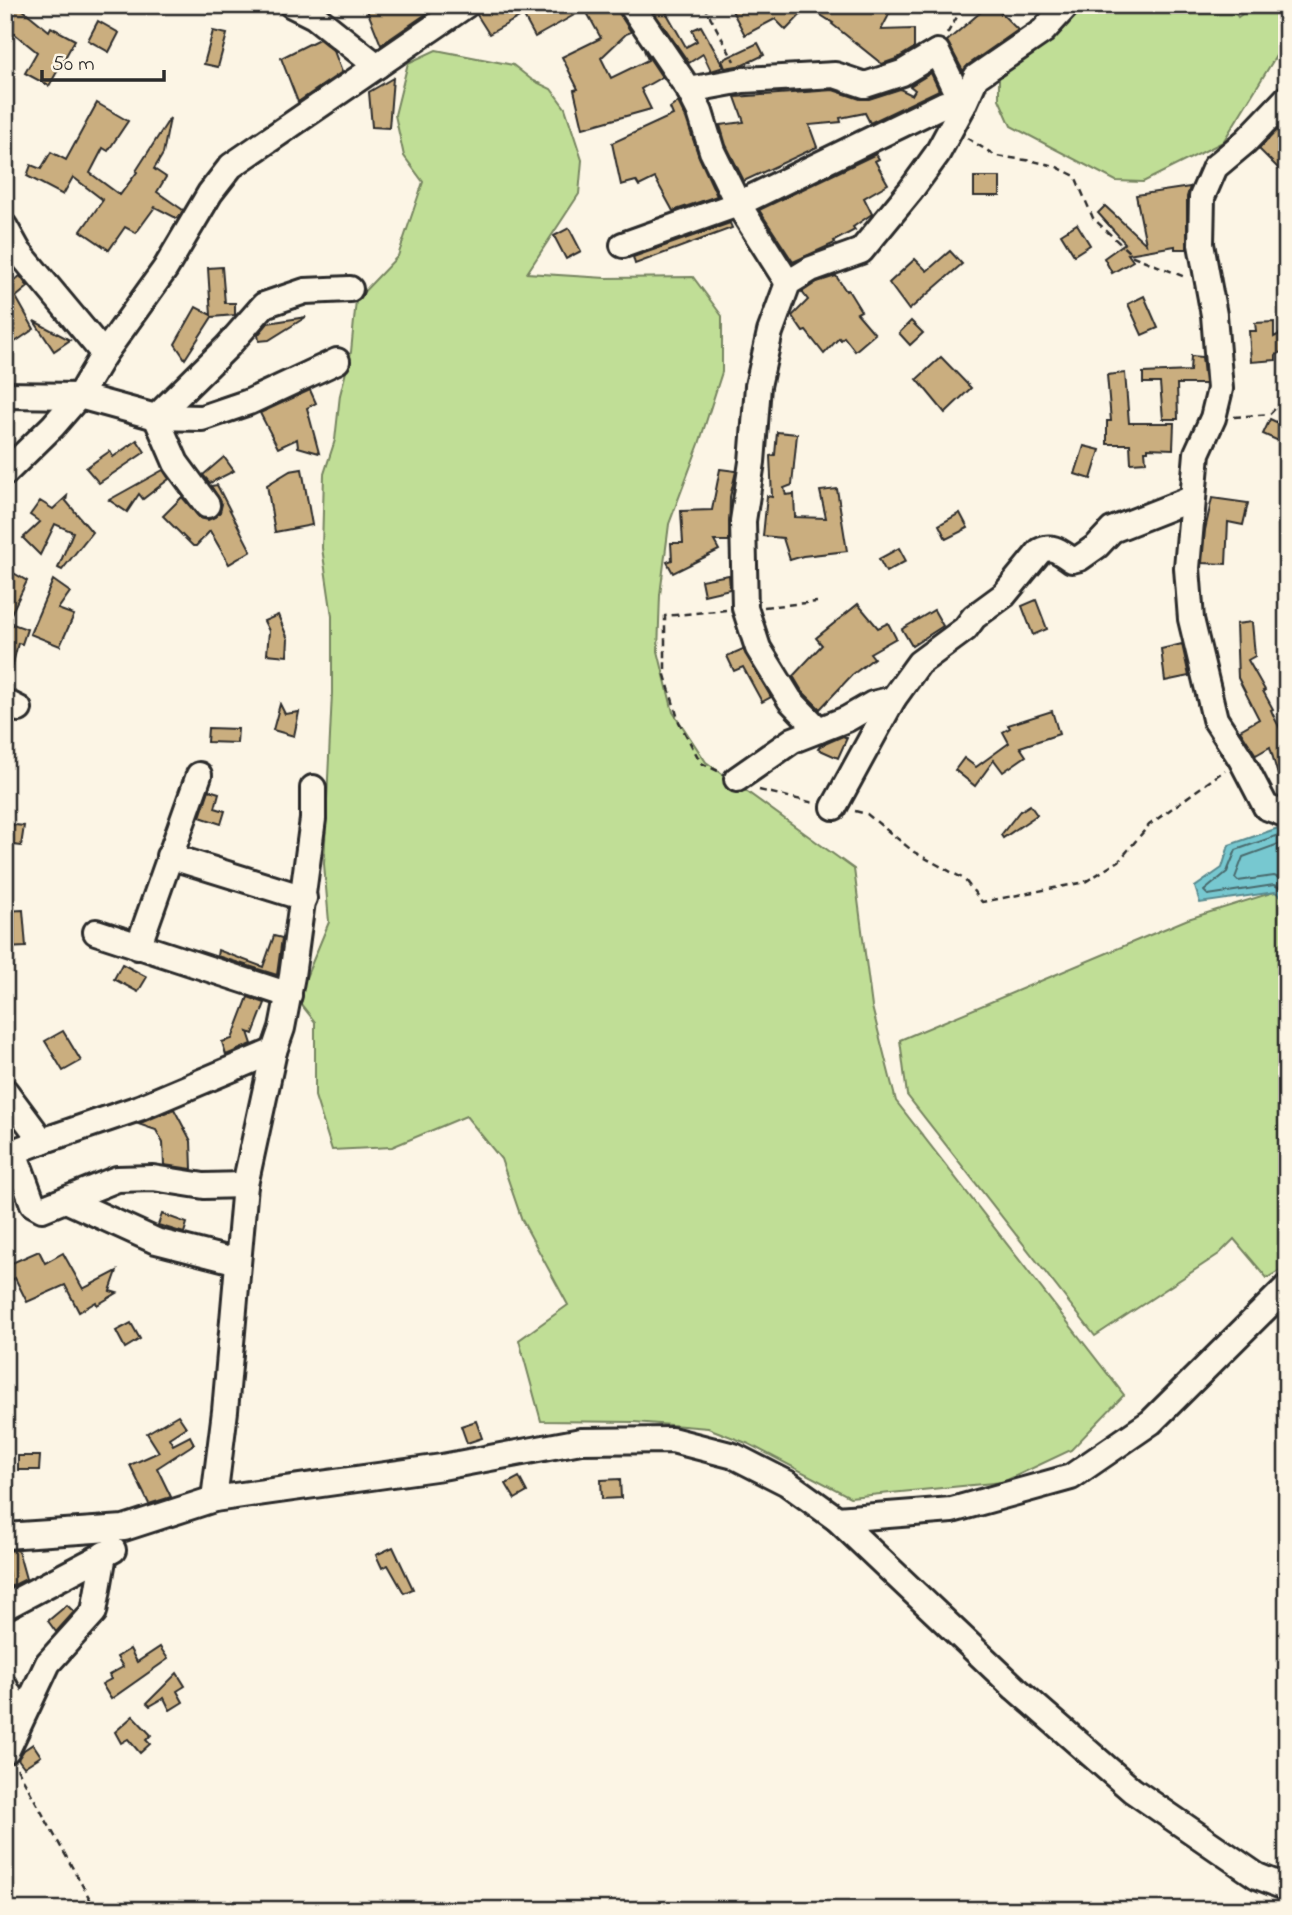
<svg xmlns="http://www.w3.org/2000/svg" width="1292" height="1915" font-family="'Indie Flower',sans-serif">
<rect width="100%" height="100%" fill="#fcf5e5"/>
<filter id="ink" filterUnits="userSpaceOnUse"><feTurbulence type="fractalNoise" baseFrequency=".0143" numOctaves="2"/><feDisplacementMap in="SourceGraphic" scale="14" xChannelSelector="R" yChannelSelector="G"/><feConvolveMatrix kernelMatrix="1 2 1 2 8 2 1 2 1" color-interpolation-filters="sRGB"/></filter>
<g filter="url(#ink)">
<g fill="#c0de96" stroke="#768460" stroke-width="2">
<path d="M1075,5H1230L1238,17L1246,11L1245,5H1287V38L1223,142L1143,182L1116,181L1011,126L999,99V70Z"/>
<path d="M436,50L513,65L532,80L551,89L565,108L582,160L579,194L527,273L606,278L693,277L722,316V372L699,444L669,524L660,595L658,651L673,712L706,762L854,869L872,1007L896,1101L1124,1395L1071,1450L1003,1482L850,1497L749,1444L708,1428L634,1422L541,1421L519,1340L568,1305L522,1220L501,1159L466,1116L392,1147L332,1150L315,1096V1022L297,999L329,922L324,864L332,693V616L322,548L324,474L335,440L340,395L351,352L356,300L398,256L423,182L404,156L395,115L408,63Z"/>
<path d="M1281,890L1287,893V1266L1267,1278L1234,1239L1219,1254L1095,1336L907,1095L900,1040L1188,919Z"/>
</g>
<path fill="#77c8d0" stroke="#59898e" stroke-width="2" d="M1287,825V900L1275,892L1200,903L1195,887L1222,868L1229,845Z"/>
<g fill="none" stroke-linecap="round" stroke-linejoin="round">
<g stroke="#496a6d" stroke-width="2">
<path d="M1287,832L1236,850L1227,872L1204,891L1208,895L1274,885L1287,891"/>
<path d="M1287,841L1243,857L1235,878L1238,881L1274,876L1287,881"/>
</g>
</g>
<g fill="#caae7f" stroke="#2b2b2b" stroke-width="2">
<path d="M17,5L49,31L51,27L75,40L49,86L25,73L37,52L5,26Z"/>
<path d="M365,5H439L381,45Z"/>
<path d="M481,5H616L619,13L631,32L626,34L601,58L611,78L648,60L644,50L662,77L641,89L651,109L583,128L574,90L578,89L562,57L601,38L585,9L535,37L523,15L489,34L477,15Z"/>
<path d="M649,5H662L686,47L697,41L692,30L701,26L724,67L711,71L703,54L689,63Z"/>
<path d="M729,5H879L891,11L881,30L914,29V48L896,59L882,64L832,24L833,23L808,7L786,30L775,19L745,35Z"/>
<path d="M989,5H993L1018,30L968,65L963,71L947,41Z"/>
<path d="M98,21L119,33L109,52L88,40Z"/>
<path d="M213,31L227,34L218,67L204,64Z"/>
<path d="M319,39L334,51L342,72L298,102L281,58Z"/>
<path d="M758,43L764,55L743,65L725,68L722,60Z"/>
<path d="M931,73L939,90L870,123L865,113L840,118L841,122L809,125L817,147L744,181L726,145L720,125L744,122L735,97L833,90L860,99H869L900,89L912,95L915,90L910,86Z"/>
<path d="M393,78L389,128L372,127L369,92Z"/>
<path d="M678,102L686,118L699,157L717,196L673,211L655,178L639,186L636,181L621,185L612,143L673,115L670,108Z"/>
<path d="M97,103L128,121L108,151L103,148L90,173L120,195L137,172L136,171L170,118L163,154L154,169L166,177L157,192L183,210L178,219L155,207L136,233L125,227L109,250L81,231L103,200L73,177L63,195L27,176L31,165L41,169L51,152L66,160Z"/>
<path d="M1287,120V163L1280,170L1259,149Z"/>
<path d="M876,154L879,159L875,161L888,184L864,198L872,214L853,227L855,230L834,241L835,243L793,262L759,210Z"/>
<rect x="974" y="177" width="26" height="19"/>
<path d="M1190,187L1187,197V249H1175V246L1128,254L1133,261L1112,273L1104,258L1125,243L1098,213L1105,206L1146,244L1136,195Z"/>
<path d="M730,223L732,228L635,264L633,257Z"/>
<path d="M1077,224L1090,245L1074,255L1061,234Z"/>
<path d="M569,228L581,251L566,259L554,236Z"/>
<path d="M950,251L962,264L909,310L889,283L915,259L927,271Z"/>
<path d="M5,267L15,280L20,276L28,287L16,297L34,329L15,342L5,339Z"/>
<path d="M222,267L225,303H235V315L212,317L185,359L175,344L196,307L211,315L208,268Z"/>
<path d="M836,276L846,291L848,290L861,311L857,313L875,334L855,351L844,337L841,340L839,338L824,354L806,331L803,332L792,316L808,300L802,292L817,282Z"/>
<path d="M1144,296L1158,328L1142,335L1128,304Z"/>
<path d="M306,317L269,340L259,341L258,335L268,323Z"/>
<path d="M34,321L70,340L54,351Z"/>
<path d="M911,321L923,333L910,345L899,333Z"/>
<path d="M1274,322V337L1287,330V349L1276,355V360L1251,362L1249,331H1256L1255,323Z"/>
<path d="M1191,356L1202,357L1205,384H1177L1178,419H1163L1160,383H1143V373L1190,371Z"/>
<path d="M941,357L971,388L945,413L917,379Z"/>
<path d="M1125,373L1129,423H1174L1173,449L1148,448V451H1145L1146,462L1131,463L1130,444H1107V421H1111L1107,375Z"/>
<path d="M310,390L316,403L307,408L319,453L298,447L297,439L278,448L260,413Z"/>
<path d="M1270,419L1287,427L1281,442L1263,434Z"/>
<path d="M777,432L797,434L792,485L784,488L786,495L794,494L795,517L826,518L820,491L837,489L847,551L803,556L790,560L783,538L763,536L767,496L772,497L770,456L775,455Z"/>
<path d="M137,440L145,452L99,483L86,468L110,451L113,457Z"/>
<path d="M1084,446L1100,450L1091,479L1075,474Z"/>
<path d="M224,457L234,471L210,483L203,475Z"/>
<path d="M302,469L312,525L275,532L267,485L290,471Z"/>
<path d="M720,469L736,471L730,497L729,541H714L719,550L673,573L667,562L672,560L671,543H683L681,511L712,510Z"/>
<path d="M163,470L169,479L143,499L139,494L127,512L109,500Z"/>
<path d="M217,485L251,551L229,564L210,531L196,546H193L163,516L182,497L200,518L208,520L215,517L220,512L222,504L211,486Z"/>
<path d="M67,496L66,501L92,532L62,570L58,568L73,532L55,524L40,555L23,538L40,522L30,515L40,501L53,509Z"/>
<path d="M1212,498L1248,503L1243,525L1228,522L1226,564L1202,563L1205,530Z"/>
<path d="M960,513L968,528L946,539L939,525Z"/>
<path d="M899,548L906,561L886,572L879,559Z"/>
<path d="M5,568L27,581L7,622L27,629L22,644L18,643L10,676H5Z"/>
<path d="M729,575L730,589L704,595L701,580Z"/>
<path d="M53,580L70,592L58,609L74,615L60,646L30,634Z"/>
<path d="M1036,600L1047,629L1033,635L1022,606Z"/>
<path d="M858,604L878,628L888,623L896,638L870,653L874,658L852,675L820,709L802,691L793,676L822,645L816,638Z"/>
<path d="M934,610L943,626L912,646L902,629Z"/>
<path d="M278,615L288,639L287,656L267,654L269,631L264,621Z"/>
<path d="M1252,622L1255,656L1248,660L1265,690L1263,691L1273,709L1271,710L1275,719L1287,741V793H1283L1270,747L1256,755L1240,730L1259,719L1238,678L1236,624Z"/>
<path d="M1182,644L1189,676L1165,681L1161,649Z"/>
<path d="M743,649L771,697L762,702L743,667L734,671L727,656Z"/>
<path d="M280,704L285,714L299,712L294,736L273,730Z"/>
<path d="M1052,711L1059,734L1020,747L1026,756L1003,772L994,760L975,786L955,770L964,758L976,767L1009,743L1003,732L1010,728L1008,725Z"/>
<path d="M208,728L238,729L237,743L207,742Z"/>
<path d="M843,736L847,738L838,758L818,749L820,746Z"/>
<path d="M209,790L219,793L215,808L225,811L221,824L200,817Z"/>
<path d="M1030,805L1037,815L1003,838L1001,835L1019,812Z"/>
<path d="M5,824L24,826L21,846L5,844Z"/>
<path d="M23,910L26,947L5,948V911Z"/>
<path d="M274,936L282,938L277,975L217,956L218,950L263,967Z"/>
<path d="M122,964L147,977L138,992L114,979Z"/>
<path d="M248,997L265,1003L253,1034L248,1032L252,1044L226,1055L222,1042L232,1039Z"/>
<path d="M63,1031L81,1061L63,1071L45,1041Z"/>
<path d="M174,1109L191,1141L192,1169L164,1165L163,1143L156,1130L138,1124Z"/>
<path d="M162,1214L187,1223L184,1233L158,1225Z"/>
<path d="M39,1251L45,1263L63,1253L83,1289L117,1271L110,1291L117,1293L97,1305L96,1302L79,1312L65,1285L27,1302L15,1278L12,1280L5,1266Z"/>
<path d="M131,1323L140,1339L125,1348L116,1331Z"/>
<path d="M178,1415L186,1427L169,1438L173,1445L190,1436L194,1444L157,1468L171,1497L149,1504L130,1465L159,1452L147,1433Z"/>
<path d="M476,1421L482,1438L467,1443L461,1426Z"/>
<path d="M18,1456H40L39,1470H18Z"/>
<path d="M519,1477L527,1492L515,1499L506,1484Z"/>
<path d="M620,1479L621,1498L602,1499L601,1480Z"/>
<path d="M393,1547L413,1589L404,1593L388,1565L382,1568L376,1555Z"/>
<path d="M18,1550L26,1579L10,1587L6,1551Z"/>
<path d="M67,1605L74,1612L56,1632L48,1621Z"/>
<path d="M160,1647L168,1659L111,1699L102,1684L111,1679L109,1675L123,1667L117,1657L130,1649L137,1662Z"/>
<path d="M177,1673L185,1686L177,1691L183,1702L170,1710L164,1698L150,1706L147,1703Z"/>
<path d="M133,1716L151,1735L146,1740L150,1744L140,1753L128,1739L121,1743L115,1732Z"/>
<path d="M33,1744L41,1756L24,1767L18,1759L24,1750Z"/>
</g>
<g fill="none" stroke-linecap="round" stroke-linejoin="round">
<defs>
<g id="minor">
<path d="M292,5L314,16L377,66"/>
<path d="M631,5L689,90L700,112L712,151L738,204L788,283"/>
<path d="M689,90L743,80L835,75L865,85L902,73L937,52L963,106L937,154L911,190L861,251L811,269L788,283L770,332L758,386L752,462L743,521L745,608L758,648L790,700L819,730"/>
<path d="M1287,98L1246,141L1215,167L1202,197L1201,244L1214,315L1220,389L1213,418L1197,453L1187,568L1191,619L1215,719L1241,759L1266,807L1287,815"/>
<path d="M5,227L19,252L104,354"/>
<path d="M623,245L738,204L944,104L963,106L976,77L1043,31L1067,5"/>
<path d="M5,395L79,396L156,417L202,418L249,402L337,361"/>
<path d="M5,473L53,426L79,396L104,354L165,269L210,193L231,166L466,5"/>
<path d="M207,505L176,463L156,417L227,347L264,305L305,291L350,289"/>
<path d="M5,702L19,709"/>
<path d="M737,779L793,740L847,719L873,704L893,699L919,663L965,629L974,617L1004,595L1040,551C1053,544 1061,553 1072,560L1080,558L1097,546L1112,530L1191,499"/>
<path d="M834,807L893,699"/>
<path d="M169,856L304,898"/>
<path d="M96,932L289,995"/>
<path d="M138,947L199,775"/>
<path d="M5,1091L42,1141L139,1108L274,1051"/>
<path d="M42,1141L18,1150L15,1155L33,1204L42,1209L117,1179L153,1178L204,1186L245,1185"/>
<path d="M66,1200L156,1241L238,1262"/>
<path d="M214,1499L225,1411L245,1185L274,1051L282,1028L292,976L313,819V788"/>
<path d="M837,1519L952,1510L1071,1477L1151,1422L1287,1287"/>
<path d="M5,1536L124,1528L214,1499L442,1467L581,1441L672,1440L734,1456L787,1483L837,1519L1015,1688L1132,1790L1257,1876L1287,1888"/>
<path d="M5,1607L113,1550"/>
<path d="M5,1687L21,1716"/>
<path d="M7,1750L48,1663L94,1612L104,1554"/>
</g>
</defs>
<use href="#minor" stroke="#2b2b2b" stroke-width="30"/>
<g stroke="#2b2b2b" stroke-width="2.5" stroke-dasharray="7 5" stroke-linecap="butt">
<path d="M704,5L734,61"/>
<path d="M5,6L7,5"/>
<path d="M947,34L964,5"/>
<path d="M967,138L996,156L1033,161L1055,166L1075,176L1093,218L1133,256L1185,277"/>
<path d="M1234,417L1270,414L1287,396"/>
<path d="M764,607L817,602"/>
<path d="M718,771L701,763L679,722L665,675V616L726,610"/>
<path d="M759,790L814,803"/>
<path d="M855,811L867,814L914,852L964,879L982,902L1085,882L1119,861L1149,825L1225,770"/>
<path d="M17,1768L96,1910"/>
</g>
<use href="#minor" stroke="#fcf5e5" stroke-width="24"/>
</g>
</g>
<rect width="1292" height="1915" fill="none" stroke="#fcf5e5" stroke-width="28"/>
<rect x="14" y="14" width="1264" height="1887" fill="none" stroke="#2b2b2b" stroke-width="2.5" filter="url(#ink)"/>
<path d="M42 70v10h122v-10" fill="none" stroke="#2b2b2b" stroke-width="3.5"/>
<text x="52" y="70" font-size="21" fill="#2b2b2b" stroke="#fcf5e5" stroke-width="5" paint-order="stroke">50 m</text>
</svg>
